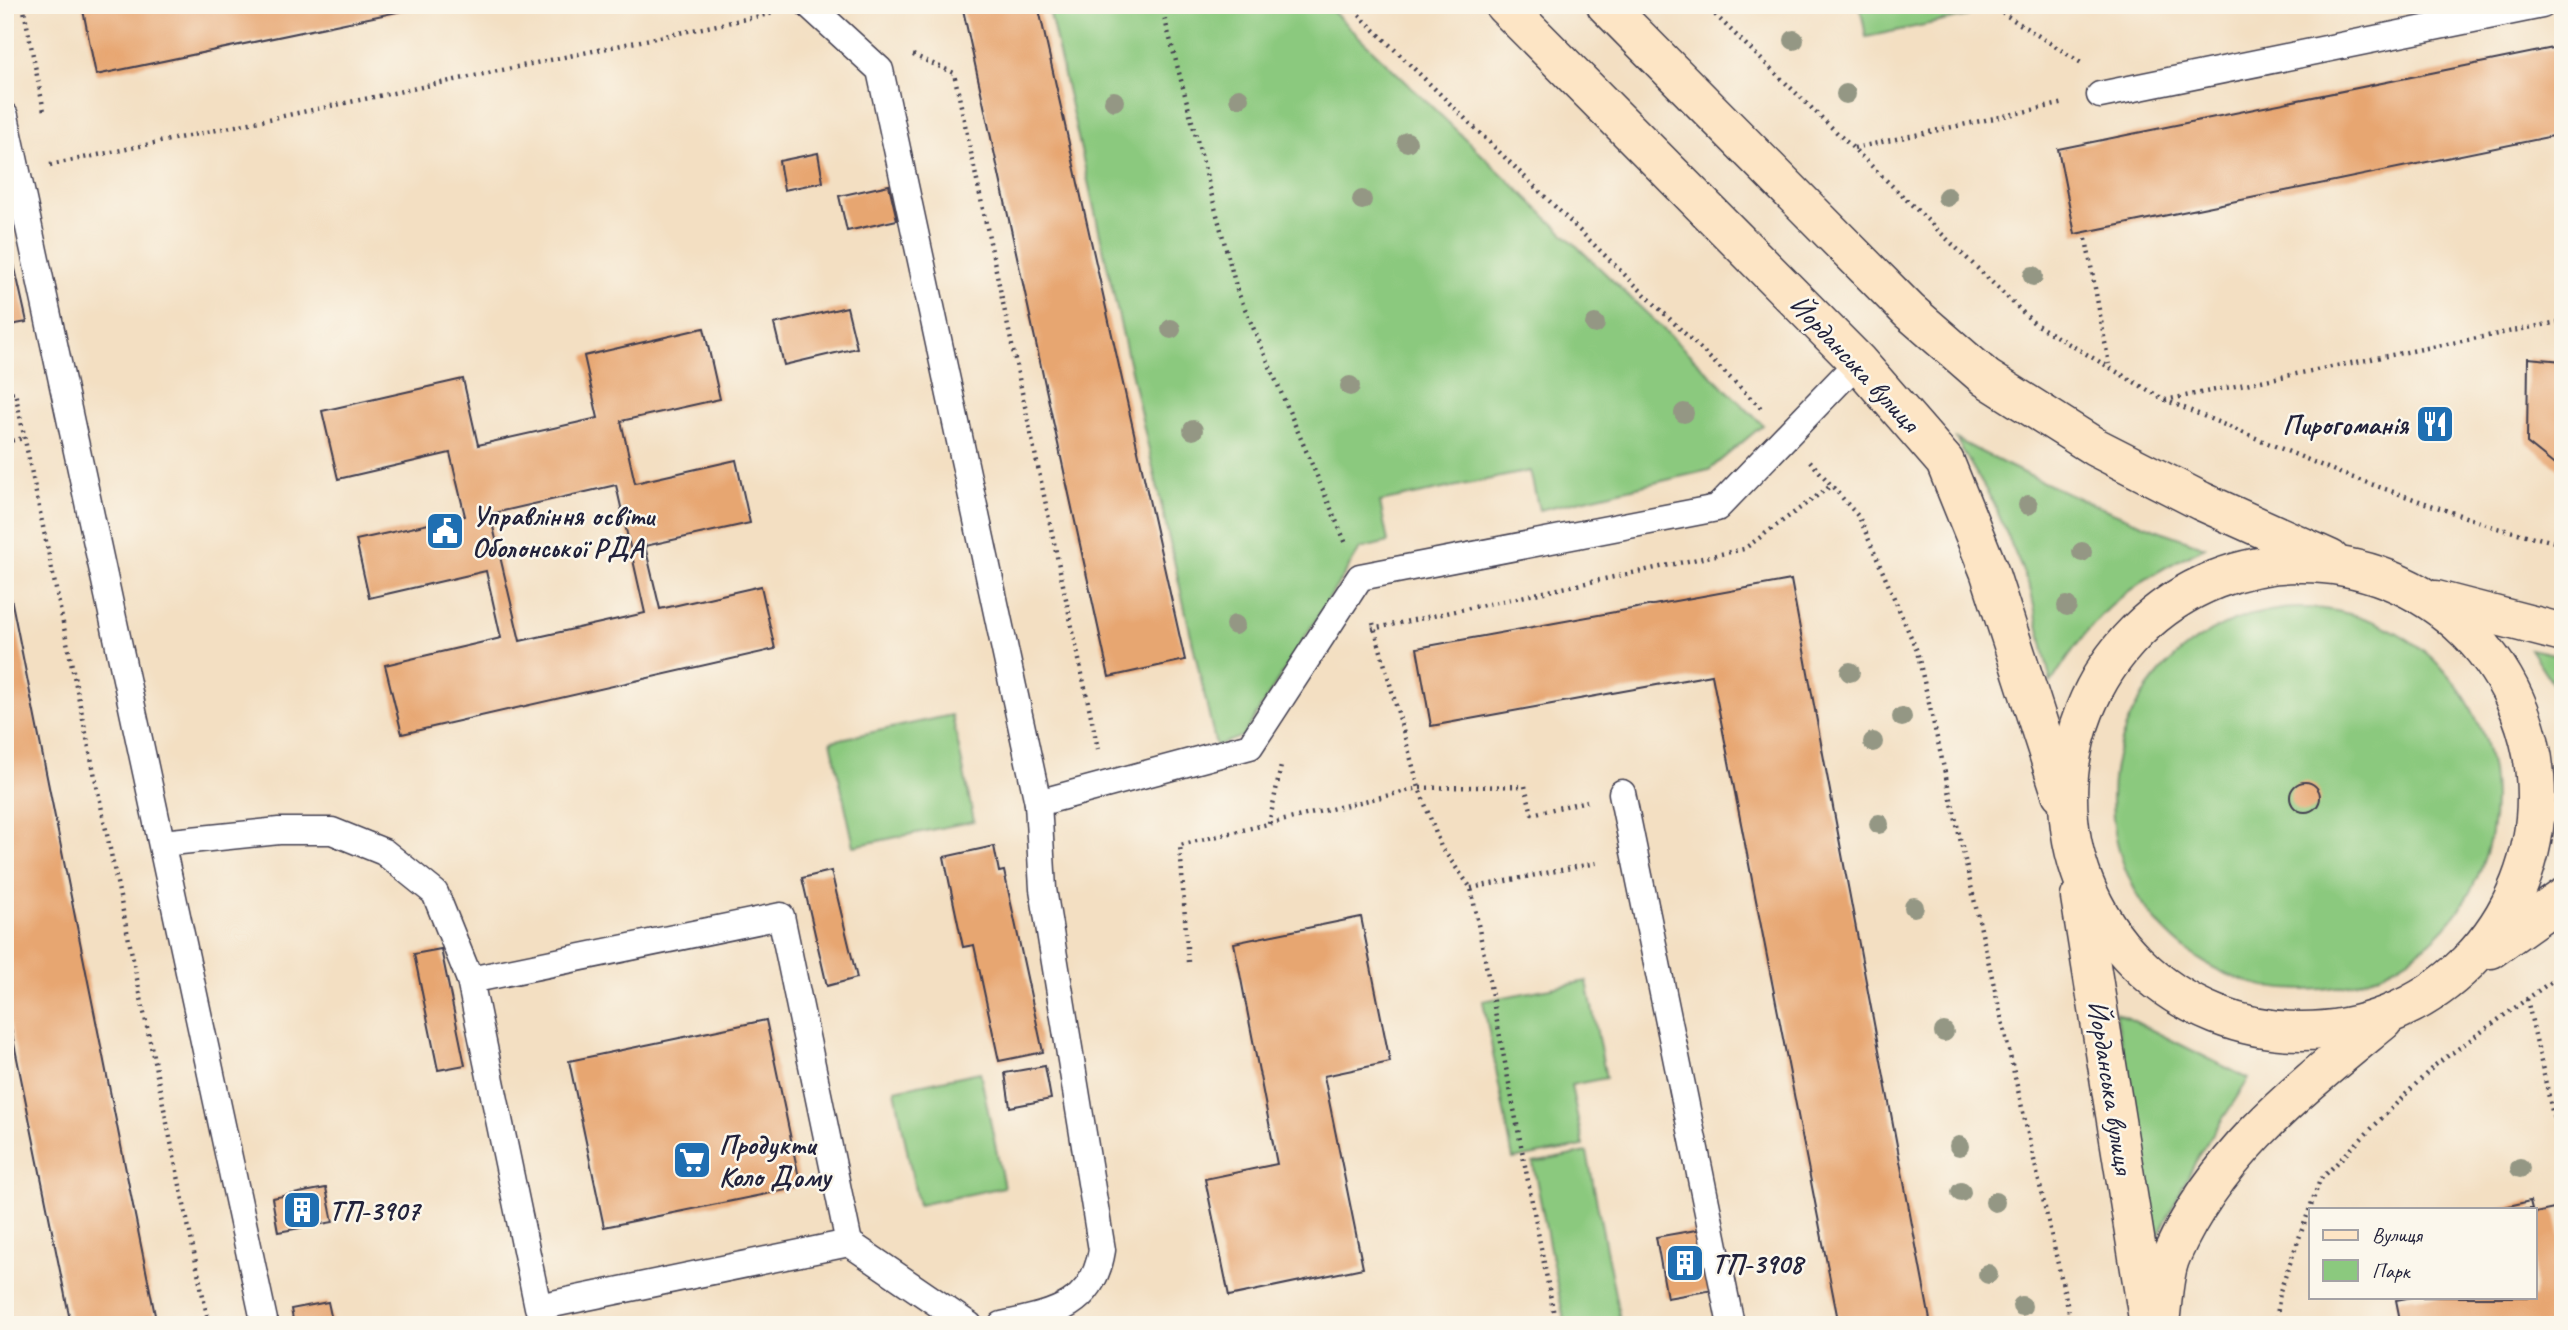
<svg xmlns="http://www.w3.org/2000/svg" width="2568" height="1330" font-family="Caveat,sans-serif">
<rect width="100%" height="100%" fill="#fbf7ec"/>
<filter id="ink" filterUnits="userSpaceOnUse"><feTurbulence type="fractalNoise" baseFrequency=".0143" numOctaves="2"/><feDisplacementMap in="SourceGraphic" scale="14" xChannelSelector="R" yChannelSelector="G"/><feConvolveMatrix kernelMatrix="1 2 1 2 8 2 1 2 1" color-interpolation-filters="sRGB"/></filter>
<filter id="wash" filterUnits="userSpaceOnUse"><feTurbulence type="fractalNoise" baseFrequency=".00686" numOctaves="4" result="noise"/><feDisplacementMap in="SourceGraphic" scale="28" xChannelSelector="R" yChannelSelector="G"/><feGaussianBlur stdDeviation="1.57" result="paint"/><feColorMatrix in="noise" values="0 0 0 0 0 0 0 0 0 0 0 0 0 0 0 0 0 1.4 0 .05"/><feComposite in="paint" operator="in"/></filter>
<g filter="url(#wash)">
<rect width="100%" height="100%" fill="#f3dfc2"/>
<g fill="#8bc97e" stroke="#56765c" stroke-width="2">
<path d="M1048,5H1326L1763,425L1709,470L1539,510L1530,471L1380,502L1388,542L1360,549L1243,736L1216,746Z"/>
<path d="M1860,5H1966L1968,16L1866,37Z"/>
<path d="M1956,439C2037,482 2118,517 2205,547C2127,585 2097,609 2051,683L2030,588L1994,504Z"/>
<circle cx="2303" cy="799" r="191"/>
<path d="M2530,649L2563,656V700Z"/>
<path d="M952,715L974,821L854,846L831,741Z"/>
<path d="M1587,981L1606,1078L1571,1085L1583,1146L1513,1159L1483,1001Z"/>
<path d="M2116,1012L2249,1079L2200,1153L2154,1244Z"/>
<path d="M980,1072L1004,1187L918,1205L895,1090Z"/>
<path d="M1587,1152L1621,1325H1565L1533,1163Z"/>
</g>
<g id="blocks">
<g fill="#e7a671" fill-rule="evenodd">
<path d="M82,5H426V6L96,75Z"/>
<path d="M962,5H1038L1185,660L1109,677Z"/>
<path d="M2563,46V134L2075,234L2058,149Z"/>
<path d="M818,153L823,182L784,190L779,161Z"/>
<path d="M889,185L897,220L847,231L839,196Z"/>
<path d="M5,224L27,322L5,326Z"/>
<path d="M847,307L857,348L784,365L774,324Z"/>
<path d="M704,328L720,399L621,421L635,483L736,460L750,523L645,546L660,609L761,586L775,649L402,734L385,665L501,638L486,571L369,598L356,540L465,516L450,453L338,479L322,411L463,379L478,445L598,418L584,356ZM616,485L645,613L520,641L490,514Z"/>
<path d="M2528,358L2563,361V472L2527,443Z"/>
<path d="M5,573H6L157,1325H71L5,999Z"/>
<path d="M1791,580L1823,754L1931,1325H1839L1712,675L1431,726L1417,648Z"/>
<circle cx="2305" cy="797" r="15"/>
<path d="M994,846L999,872L1004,871L1043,1052L999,1061L974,945L963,947L944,857Z"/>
<path d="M831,871L857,978L827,986L802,878Z"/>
<path d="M1361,917L1390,1062L1324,1076L1363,1268L1229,1296L1205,1179L1277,1164L1234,943Z"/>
<path d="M441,949L465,1065L438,1070L414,954Z"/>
<path d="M766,1020L801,1187L604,1227L569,1061Z"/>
<path d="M1045,1066L1051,1099L1010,1107L1005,1073Z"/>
<path d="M326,1188L333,1222L278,1232L272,1198Z"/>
<path d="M2530,1201L2532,1209H2500V1208Z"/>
<path d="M2554,1209L2563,1249V1325H2401L2396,1300L2412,1297H2535V1213Z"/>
<path d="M1702,1229L1713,1290L1667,1298L1656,1237Z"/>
<path d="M328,1302L333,1325H294L291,1309Z"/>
</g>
</g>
</g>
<g filter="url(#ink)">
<use href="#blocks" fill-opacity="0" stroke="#413e4f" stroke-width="2"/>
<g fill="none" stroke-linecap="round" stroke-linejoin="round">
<defs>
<g id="service">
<path d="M809,5L880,70L1038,803L1043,889L1102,1250C1093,1308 1051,1314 1002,1325"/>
<path d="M2100,95L2542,5"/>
<path d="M5,116L265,1325"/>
<path d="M1622,793L1731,1325"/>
<path d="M1038,803L1250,746L1360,577L1717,508L1858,362"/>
<path d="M162,843L279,831H332L384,852L435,893L470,980"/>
<path d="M781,916L849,1243L538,1307L470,980Z"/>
<path d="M849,1243L969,1325"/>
</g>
<g id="secondary">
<path d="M1504,5L1858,362L1945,462L1989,571L2061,793"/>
<path d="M1606,5L1909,311L1986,378L2095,447L2201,501L2330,559"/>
<circle cx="2302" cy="797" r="234"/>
<path d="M2436,600L2563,633"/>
<path d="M2080,897L2149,1325"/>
<path d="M2491,949L2563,898"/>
<path d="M2160,1323C2163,1302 2163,1273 2172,1254C2218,1152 2299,1090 2383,1021"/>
</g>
</defs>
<use href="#service" stroke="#413e4f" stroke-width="29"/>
<use href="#secondary" stroke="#413e4f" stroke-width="41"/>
<g stroke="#413e4f" stroke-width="4.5" stroke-dasharray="2 5" stroke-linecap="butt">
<path d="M23,5L44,111"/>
<path d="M1161,5L1237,290L1347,546"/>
<path d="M1349,5L1764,411"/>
<path d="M1705,5L2035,324L2165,400L2342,474L2497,528L2563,544"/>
<path d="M1990,5L2083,64"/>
<path d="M913,55L954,73L1098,749"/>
<path d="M1854,148L2065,103"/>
<path d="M50,165L774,13"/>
<path d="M2086,239L2109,364"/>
<path d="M5,394L15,392L209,1325"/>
<path d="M2165,400L2563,321"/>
<path d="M5,442L24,438"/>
<path d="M1810,461L1859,517L1917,651L2072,1325"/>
<path d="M1373,623L1419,788L1441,847L1471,888L1556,1325"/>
<path d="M1372,629L1744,549L1832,485"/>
<path d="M1269,824L1281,766"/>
<path d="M1471,888L1601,862"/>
<path d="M1188,962L1180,845L1419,788L1525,786L1532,814L1587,801"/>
<path d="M2527,999L2563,1160"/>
<path d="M5,1295L11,1325"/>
<path d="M2276,1325L2280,1291L2320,1180L2434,1066L2563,973"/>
</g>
<use href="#service" stroke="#fff" stroke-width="26"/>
<use href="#secondary" stroke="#fde5c5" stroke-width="38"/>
</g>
<g fill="#949784">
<circle cx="1794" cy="40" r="10"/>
<circle cx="1846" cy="94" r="10"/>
<circle cx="1239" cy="98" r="10"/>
<circle cx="1114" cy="101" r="10"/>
<circle cx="1407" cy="142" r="10"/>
<circle cx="1947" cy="197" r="10"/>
<circle cx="1362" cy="200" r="10"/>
<circle cx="2033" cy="276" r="10"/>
<circle cx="1595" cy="324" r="10"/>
<circle cx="1171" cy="329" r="10"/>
<circle cx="1350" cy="386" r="10"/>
<circle cx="1684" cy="413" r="10"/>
<circle cx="1193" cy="430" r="10"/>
<circle cx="2028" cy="505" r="10"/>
<circle cx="2082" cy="552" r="10"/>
<circle cx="2067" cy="606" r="10"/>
<circle cx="1235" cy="625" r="10"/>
<circle cx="1850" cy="672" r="10"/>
<circle cx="1902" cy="717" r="10"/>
<circle cx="1873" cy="742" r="10"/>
<circle cx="1879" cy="824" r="10"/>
<circle cx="1914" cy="907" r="10"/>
<circle cx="1944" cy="1032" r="10"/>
<circle cx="1959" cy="1146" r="10"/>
<circle cx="2520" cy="1168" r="10"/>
<circle cx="1961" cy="1192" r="10"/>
<circle cx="1995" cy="1202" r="10"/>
<circle cx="1988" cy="1274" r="10"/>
<circle cx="2022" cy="1306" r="10"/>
</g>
</g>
<defs>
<symbol id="restaurant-square" viewBox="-11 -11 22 22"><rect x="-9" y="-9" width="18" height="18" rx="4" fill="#1f6fb2" stroke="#fbf7ec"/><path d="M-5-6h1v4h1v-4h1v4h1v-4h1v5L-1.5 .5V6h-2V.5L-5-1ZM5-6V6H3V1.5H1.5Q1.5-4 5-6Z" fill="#fff"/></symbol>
<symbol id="civic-square" viewBox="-11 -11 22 22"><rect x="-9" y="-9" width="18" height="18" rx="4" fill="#1f6fb2" stroke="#fbf7ec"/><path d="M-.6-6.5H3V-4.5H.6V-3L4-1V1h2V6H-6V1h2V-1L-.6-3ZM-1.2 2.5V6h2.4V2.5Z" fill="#fff"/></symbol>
<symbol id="supermarket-square" viewBox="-11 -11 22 22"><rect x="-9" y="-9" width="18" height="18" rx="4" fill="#1f6fb2" stroke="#fbf7ec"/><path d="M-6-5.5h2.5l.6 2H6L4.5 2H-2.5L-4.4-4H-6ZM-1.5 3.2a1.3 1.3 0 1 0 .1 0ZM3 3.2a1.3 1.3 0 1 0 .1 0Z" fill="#fff"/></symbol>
<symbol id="building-square" viewBox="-11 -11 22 22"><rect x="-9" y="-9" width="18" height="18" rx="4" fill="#1f6fb2" stroke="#fbf7ec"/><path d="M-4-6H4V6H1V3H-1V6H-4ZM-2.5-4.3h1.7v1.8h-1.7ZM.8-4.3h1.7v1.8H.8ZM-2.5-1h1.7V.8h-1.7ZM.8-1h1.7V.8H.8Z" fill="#fff"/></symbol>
</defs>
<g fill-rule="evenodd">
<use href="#restaurant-square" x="2413" y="402" width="44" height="44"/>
<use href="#civic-square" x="423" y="509" width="44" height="44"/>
<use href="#supermarket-square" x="670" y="1138" width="44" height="44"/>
<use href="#building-square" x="280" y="1188" width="44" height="44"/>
<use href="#building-square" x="1663" y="1241" width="44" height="44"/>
</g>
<g text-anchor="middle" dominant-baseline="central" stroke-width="5" stroke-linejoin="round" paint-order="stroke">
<g font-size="28" fill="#22223b" stroke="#fbf7ec">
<text transform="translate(1855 363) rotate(47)">Йорданська вулиця</text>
<text transform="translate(2111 1087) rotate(81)">Йорданська вулиця</text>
</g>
<g font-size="28" font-weight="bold" fill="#22223b" stroke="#fbf7ec" text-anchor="start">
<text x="2408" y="424" text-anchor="end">Пирогоманія</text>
<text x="472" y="515">Управління освіти<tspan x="472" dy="32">Оболонської РДА</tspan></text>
<text x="719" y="1144">Продукти<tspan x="719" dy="32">Коло Дому</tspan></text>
<text x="329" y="1210">ТП-3907</text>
<text x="1712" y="1263">ТП-3908</text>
</g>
</g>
<rect width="2568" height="1330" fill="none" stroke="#fbf7ec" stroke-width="28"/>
<rect x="2309" y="1208" width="228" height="91" fill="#fbf7ec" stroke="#a4a2a5" stroke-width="2"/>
<rect x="2323" y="1230" width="35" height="10" fill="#fde5c5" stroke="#a4a2a5" stroke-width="2"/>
<text x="2372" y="1242" font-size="21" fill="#22223b">Вулиця</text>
<rect x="2323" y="1260" width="35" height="21" fill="#8bc97e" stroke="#a4a2a5" stroke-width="2"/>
<text x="2372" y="1278" font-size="21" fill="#22223b">Парк</text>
</svg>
